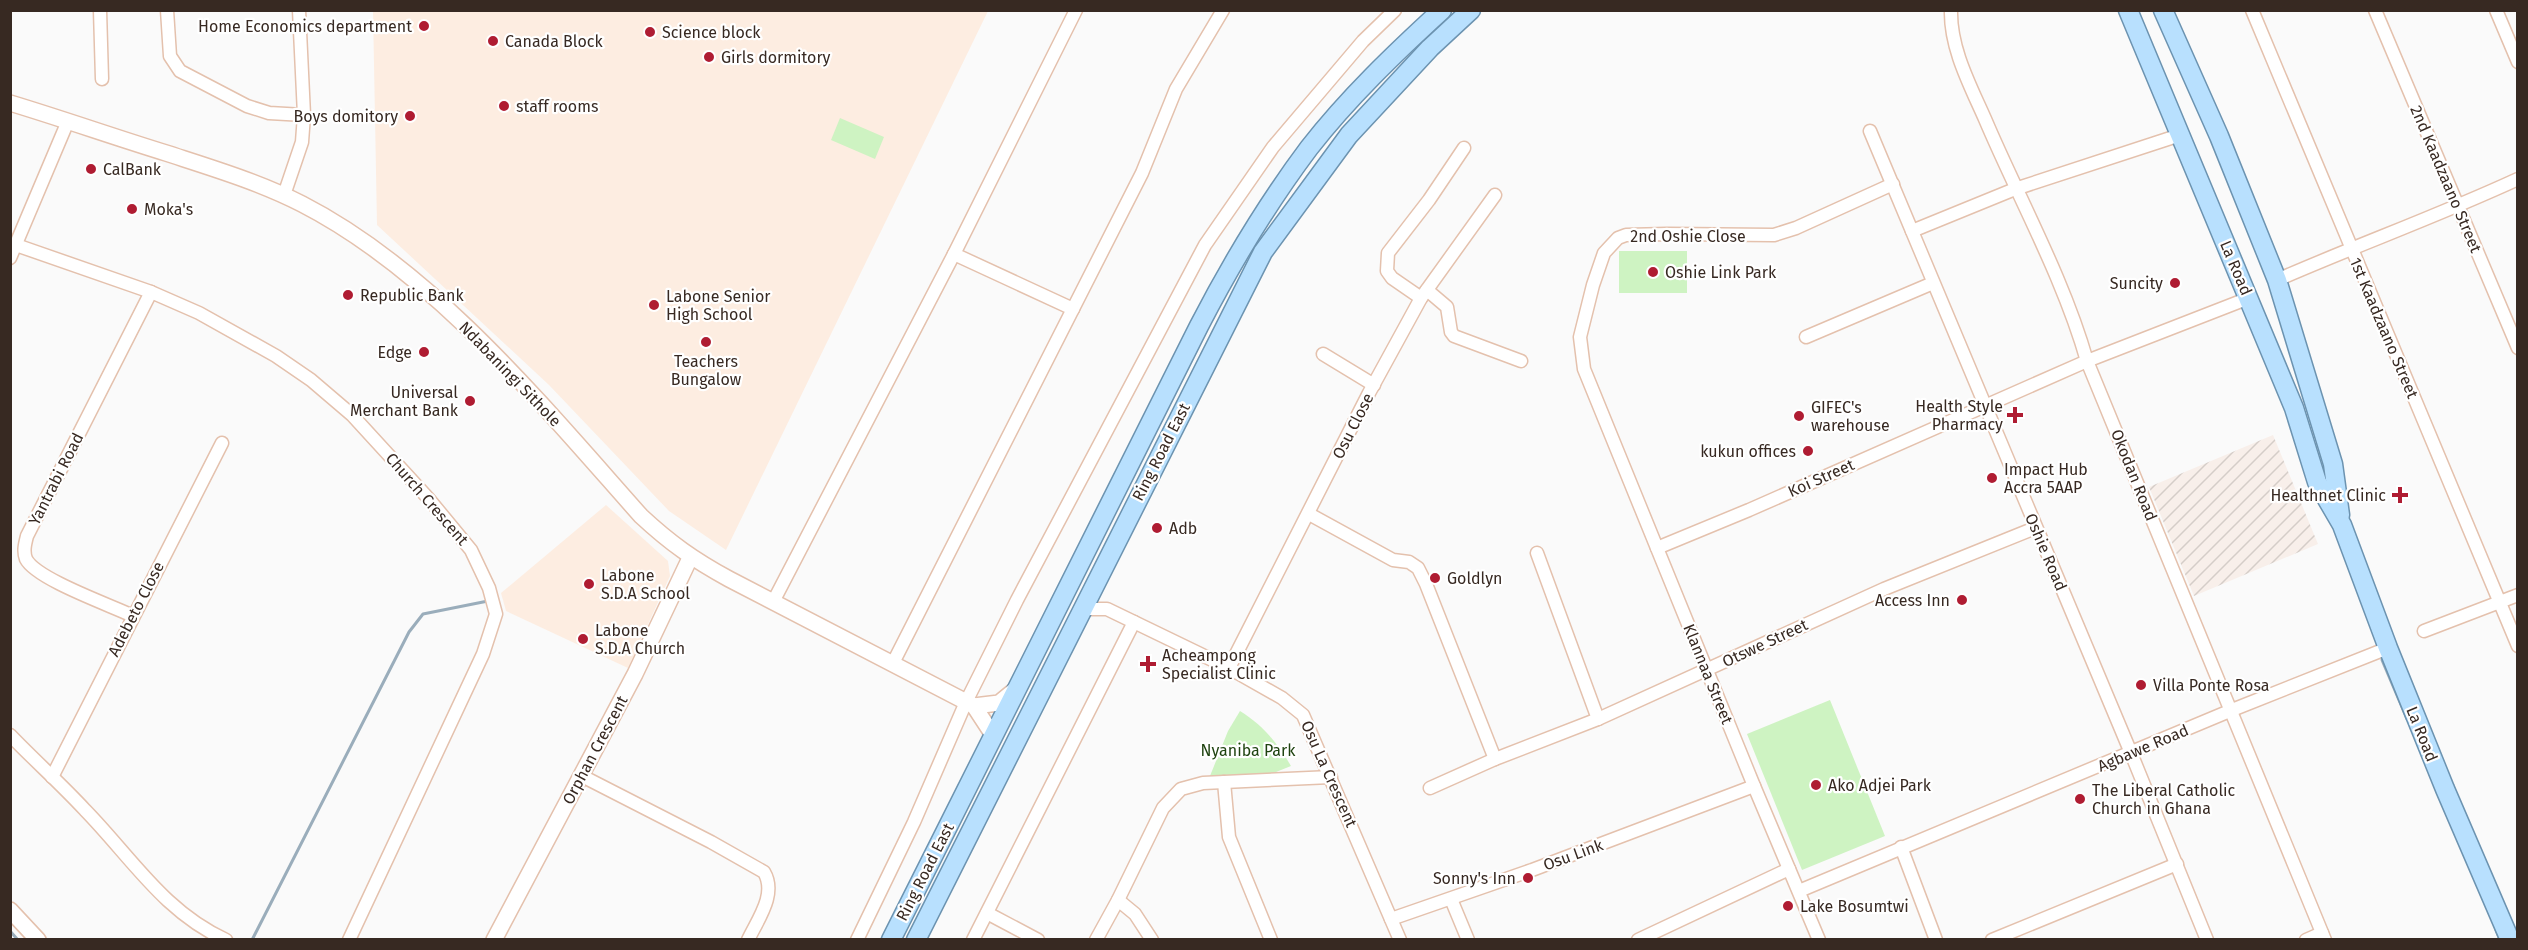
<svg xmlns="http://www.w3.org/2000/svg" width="2528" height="950" font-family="'Fira Sans',sans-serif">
<defs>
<pattern id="industrial-furrows" width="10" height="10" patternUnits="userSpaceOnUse" patternTransform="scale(1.5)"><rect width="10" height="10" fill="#f8efea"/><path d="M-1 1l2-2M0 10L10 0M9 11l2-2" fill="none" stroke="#d5cdc8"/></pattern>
</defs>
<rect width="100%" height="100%" fill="#fafafa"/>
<path fill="url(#industrial-furrows)" d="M2273,435L2318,544L2194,596L2149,487Z"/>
<g fill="#fdede1">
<path d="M373,11H988L726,550L669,511L549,385L377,225Z"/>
<path d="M606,505L668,561L670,576L628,668L506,611L501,593Z"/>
</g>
<g fill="#cef3c2">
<path d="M840,118L884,137L875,159L831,140Z"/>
<rect x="1619" y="251" width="68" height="42"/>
<path d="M1830,700L1885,836L1802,870L1747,734Z"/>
<path d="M1240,711C1263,725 1278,744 1291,766L1271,774L1210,776L1228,731Z"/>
</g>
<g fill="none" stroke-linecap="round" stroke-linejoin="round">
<g stroke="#9aadbb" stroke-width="3">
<path d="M2382,660L2407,719"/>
<path d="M2496,930L2500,940"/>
<path d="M10,931L18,940"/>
<path d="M252,940L409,632L423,614L488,601"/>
</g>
<defs>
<g id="minor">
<path d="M100,10L102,79"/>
<path d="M167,10L170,56L180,71L247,106L269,113L304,115"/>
<path d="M1951,10C1950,48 1970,85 1985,119C2019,199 2063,277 2087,361L2325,940"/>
<path d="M2252,10L2518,646"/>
<path d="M2375,10L2518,348"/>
<path d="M2496,10L2518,62"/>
<path d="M1870,131L2131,753L2207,940"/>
<path d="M284,195L302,142L304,115L299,10"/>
<path d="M1912,231L2015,189L2180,135"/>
<path d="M16,245L151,292L199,313L276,356L311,380L352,415L428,498L471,550L489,588L496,614L483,654L349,940"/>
<path d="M954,254L1073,309"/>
<path d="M10,258L68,121"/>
<path d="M2277,280C2357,245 2438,216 2518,179"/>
<path d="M1427,290L1447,307L1451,332L1454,336L1521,361"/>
<path d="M1421,298L1392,278L1387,271L1388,253L1429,200L1464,148"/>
<path d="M1806,337L1933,283"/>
<path d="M1323,354L1374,385"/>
<path d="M1309,514L1393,560L1409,562L1418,568L1426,584L1495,759"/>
<path d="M1657,548L1749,510L2087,361L2249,298"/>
<path d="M1537,553L1598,719"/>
<path d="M773,602L954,254L1076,10"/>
<path d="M1083,609H1107L1229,668L1282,698L1303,715L1400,940"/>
<path d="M133,616C110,605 36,579 26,559C23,551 25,544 27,536L151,292"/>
<path d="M2424,631L2518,595"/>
<path d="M893,663L1142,173L1176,89L1223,10"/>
<path d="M1229,668L1369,393L1421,298L1495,195"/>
<path d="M10,735C35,761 61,784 85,810C131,857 164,912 226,940"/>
<path d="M582,776L711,842L764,872C777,894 758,919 748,940"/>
<path d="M52,777L222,443"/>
<path d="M1224,782L1229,837L1271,940"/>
<path d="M1430,788L1495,759L1598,719L1884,589L2035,528"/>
<path d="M1901,847L1936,940"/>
<path d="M1799,891L2232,710L2388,648"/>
<path d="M1451,899L1468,940"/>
<path d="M1118,900L1135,914L1152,940"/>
<path d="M987,913L1038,940"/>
<path d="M1391,919L1532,870L1754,786"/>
<path d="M857,940L914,822L966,702L1017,600L1205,245L1273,147L1363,41L1395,10"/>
<path d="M973,940L1134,622"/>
<path d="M1096,940L1118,900L1163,808L1181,789L1203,783L1331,777"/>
<path d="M1638,940L1789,869"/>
<path d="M1819,940L1754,786L1584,369L1580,337L1593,285L1604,253L1618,238L1626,235L1667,234L1774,235L1796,228L1893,184"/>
<path d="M1992,940L2177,864"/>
<path d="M2306,940L2322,933"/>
</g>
<g id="tertiary">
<path d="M10,103C63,119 114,137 166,153C212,168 259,182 302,204C433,271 544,407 641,516C670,543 694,560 729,579L974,706L993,735"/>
<path d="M974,706L999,703L1016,689"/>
<path d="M10,910L38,940"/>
<path d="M494,940L635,674L690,558"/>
</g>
<g id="primary">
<path d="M2128,10L2294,408L2317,482L2342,525L2388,648L2445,789L2510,940"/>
<path d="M2163,10L2219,136L2277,280L2333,464L2340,515"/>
<path d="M891,940L1199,326C1231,264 1267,204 1309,148C1348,98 1395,53 1442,10"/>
<path d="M916,940L1263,252L1349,135L1430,48L1471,10"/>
</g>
</defs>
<use href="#minor" stroke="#e4c1ad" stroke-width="15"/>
<use href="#tertiary" stroke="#e4c1ad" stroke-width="18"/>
<use href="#primary" stroke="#6c93b0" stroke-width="21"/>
<use href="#minor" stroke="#fff" stroke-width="12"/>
<use href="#tertiary" stroke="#fff" stroke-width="15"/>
<use href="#primary" stroke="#b8e0fe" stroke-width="18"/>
</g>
<g fill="#af1c32" stroke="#fff" stroke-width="2">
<circle cx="424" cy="26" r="6"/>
<circle cx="650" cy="32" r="6"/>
<circle cx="493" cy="41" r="6"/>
<circle cx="709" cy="57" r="6"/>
<circle cx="504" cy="106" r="6"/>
<circle cx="410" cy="116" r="6"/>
<circle cx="91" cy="169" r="6"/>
<circle cx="132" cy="209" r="6"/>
<circle cx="1653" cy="272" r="6"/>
<circle cx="2175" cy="283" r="6"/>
<circle cx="348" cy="295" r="6"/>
<circle cx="654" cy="305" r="6"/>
<circle cx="706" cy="342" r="6"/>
<circle cx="424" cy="352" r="6"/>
<circle cx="470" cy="401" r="6"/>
<path d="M2012 406h6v6h6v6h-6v6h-6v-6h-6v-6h6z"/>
<circle cx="1799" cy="416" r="6"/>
<circle cx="1808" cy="451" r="6"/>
<circle cx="1992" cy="478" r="6"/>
<path d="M2397 486h6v6h6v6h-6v6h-6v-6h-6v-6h6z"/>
<circle cx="1157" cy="528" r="6"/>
<circle cx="1435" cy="578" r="6"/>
<circle cx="589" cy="584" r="6"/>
<circle cx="1962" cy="600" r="6"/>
<circle cx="583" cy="639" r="6"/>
<path d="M1145 655h6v6h6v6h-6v6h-6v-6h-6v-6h6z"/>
<circle cx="2141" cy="685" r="6"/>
<circle cx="1816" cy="785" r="6"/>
<circle cx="2080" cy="799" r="6"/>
<circle cx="1528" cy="878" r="6"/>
<circle cx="1788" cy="906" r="6"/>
</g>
<g text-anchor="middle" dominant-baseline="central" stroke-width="4.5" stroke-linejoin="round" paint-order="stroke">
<g font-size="16" fill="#372922" stroke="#fff" text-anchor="start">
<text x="412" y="26" text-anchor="end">Home Economics department</text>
<text x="662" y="32">Science block</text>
<text x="505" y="41">Canada Block</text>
<text x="721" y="57">Girls dormitory</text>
<text x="516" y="106">staff rooms</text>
<text x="398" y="116" text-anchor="end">Boys domitory</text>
<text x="103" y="169">CalBank</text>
<text x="144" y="209">Moka's</text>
<text x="1665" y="272">Oshie Link Park</text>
<text x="2163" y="283" text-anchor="end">Suncity</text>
<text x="360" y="295">Republic Bank</text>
<text x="666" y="296">Labone Senior<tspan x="666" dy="18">High School</tspan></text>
<text x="412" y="352" text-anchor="end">Edge</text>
<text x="706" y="361" text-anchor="middle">Teachers<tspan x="706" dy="18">Bungalow</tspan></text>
<text x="458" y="392" text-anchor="end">Universal<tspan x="458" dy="18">Merchant Bank</tspan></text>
<text x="2003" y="406" text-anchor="end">Health Style<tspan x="2003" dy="18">Pharmacy</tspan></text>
<text x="1811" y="407">GIFEC's<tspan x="1811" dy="18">warehouse</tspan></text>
<text x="1796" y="451" text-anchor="end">kukun offices</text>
<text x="2004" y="469">Impact Hub<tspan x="2004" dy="18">Accra 5AAP</tspan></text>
<text x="2386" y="495" text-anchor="end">Healthnet Clinic</text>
<text x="1169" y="528">Adb</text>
<text x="601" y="575">Labone<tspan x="601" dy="18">S.D.A School</tspan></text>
<text x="1447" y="578">Goldlyn</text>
<text x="1950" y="600" text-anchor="end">Access Inn</text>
<text x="595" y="630">Labone<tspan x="595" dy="18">S.D.A Church</tspan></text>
<text x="1162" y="655">Acheampong<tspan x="1162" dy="18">Specialist Clinic</tspan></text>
<text x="2153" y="685">Villa Ponte Rosa</text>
<text x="1828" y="785">Ako Adjei Park</text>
<text x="2092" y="790">The Liberal Catholic<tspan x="2092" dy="18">Church in Ghana</tspan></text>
<text x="1516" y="878" text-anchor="end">Sonny's Inn</text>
<text x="1800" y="906">Lake Bosumtwi</text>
</g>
<g font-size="16" fill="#372922" stroke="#fff">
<text transform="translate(2446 179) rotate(67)">2nd Kaadzaano Street</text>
<text x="1688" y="236">2nd Oshie Close</text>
<text transform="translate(2236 268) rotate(67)">La Road</text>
<text transform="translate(2384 328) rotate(67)">1st Kaadzaano Street</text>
<text transform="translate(510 374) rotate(46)">Ndabaningi Sithole</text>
<text transform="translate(1353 426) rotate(-63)">Osu Close</text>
<text transform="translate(1161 452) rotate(-63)">Ring Road East</text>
<text transform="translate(2134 475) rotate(68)">Okodan Road</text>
<text transform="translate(1821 478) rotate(-24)">Koi Street</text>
<text transform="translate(56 479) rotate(-63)">Yantrabi Road</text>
<text transform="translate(427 499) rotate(49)">Church Crescent</text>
<text transform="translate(2046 552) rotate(67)">Oshie Road</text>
<text transform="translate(136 609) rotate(-63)">Adebeto Close</text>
<text transform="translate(1765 643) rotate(-25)">Otswe Street</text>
<text transform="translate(1708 674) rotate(68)">Klannaa Street</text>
<text transform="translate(2422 734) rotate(68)">La Road</text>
<text transform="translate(2143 748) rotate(-23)">Agbawe Road</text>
<text transform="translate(595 750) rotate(-62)">Orphan Crescent</text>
<text transform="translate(1329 774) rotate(66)">Osu La Crescent</text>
<text transform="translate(1573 855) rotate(-20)">Osu Link</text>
<text transform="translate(925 872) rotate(-63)">Ring Road East</text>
</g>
<g font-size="16" fill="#1f4310" stroke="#fff">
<text x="1248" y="750">Nyaniba Park</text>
</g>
</g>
<rect width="2528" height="950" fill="none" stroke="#372922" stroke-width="24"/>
</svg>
